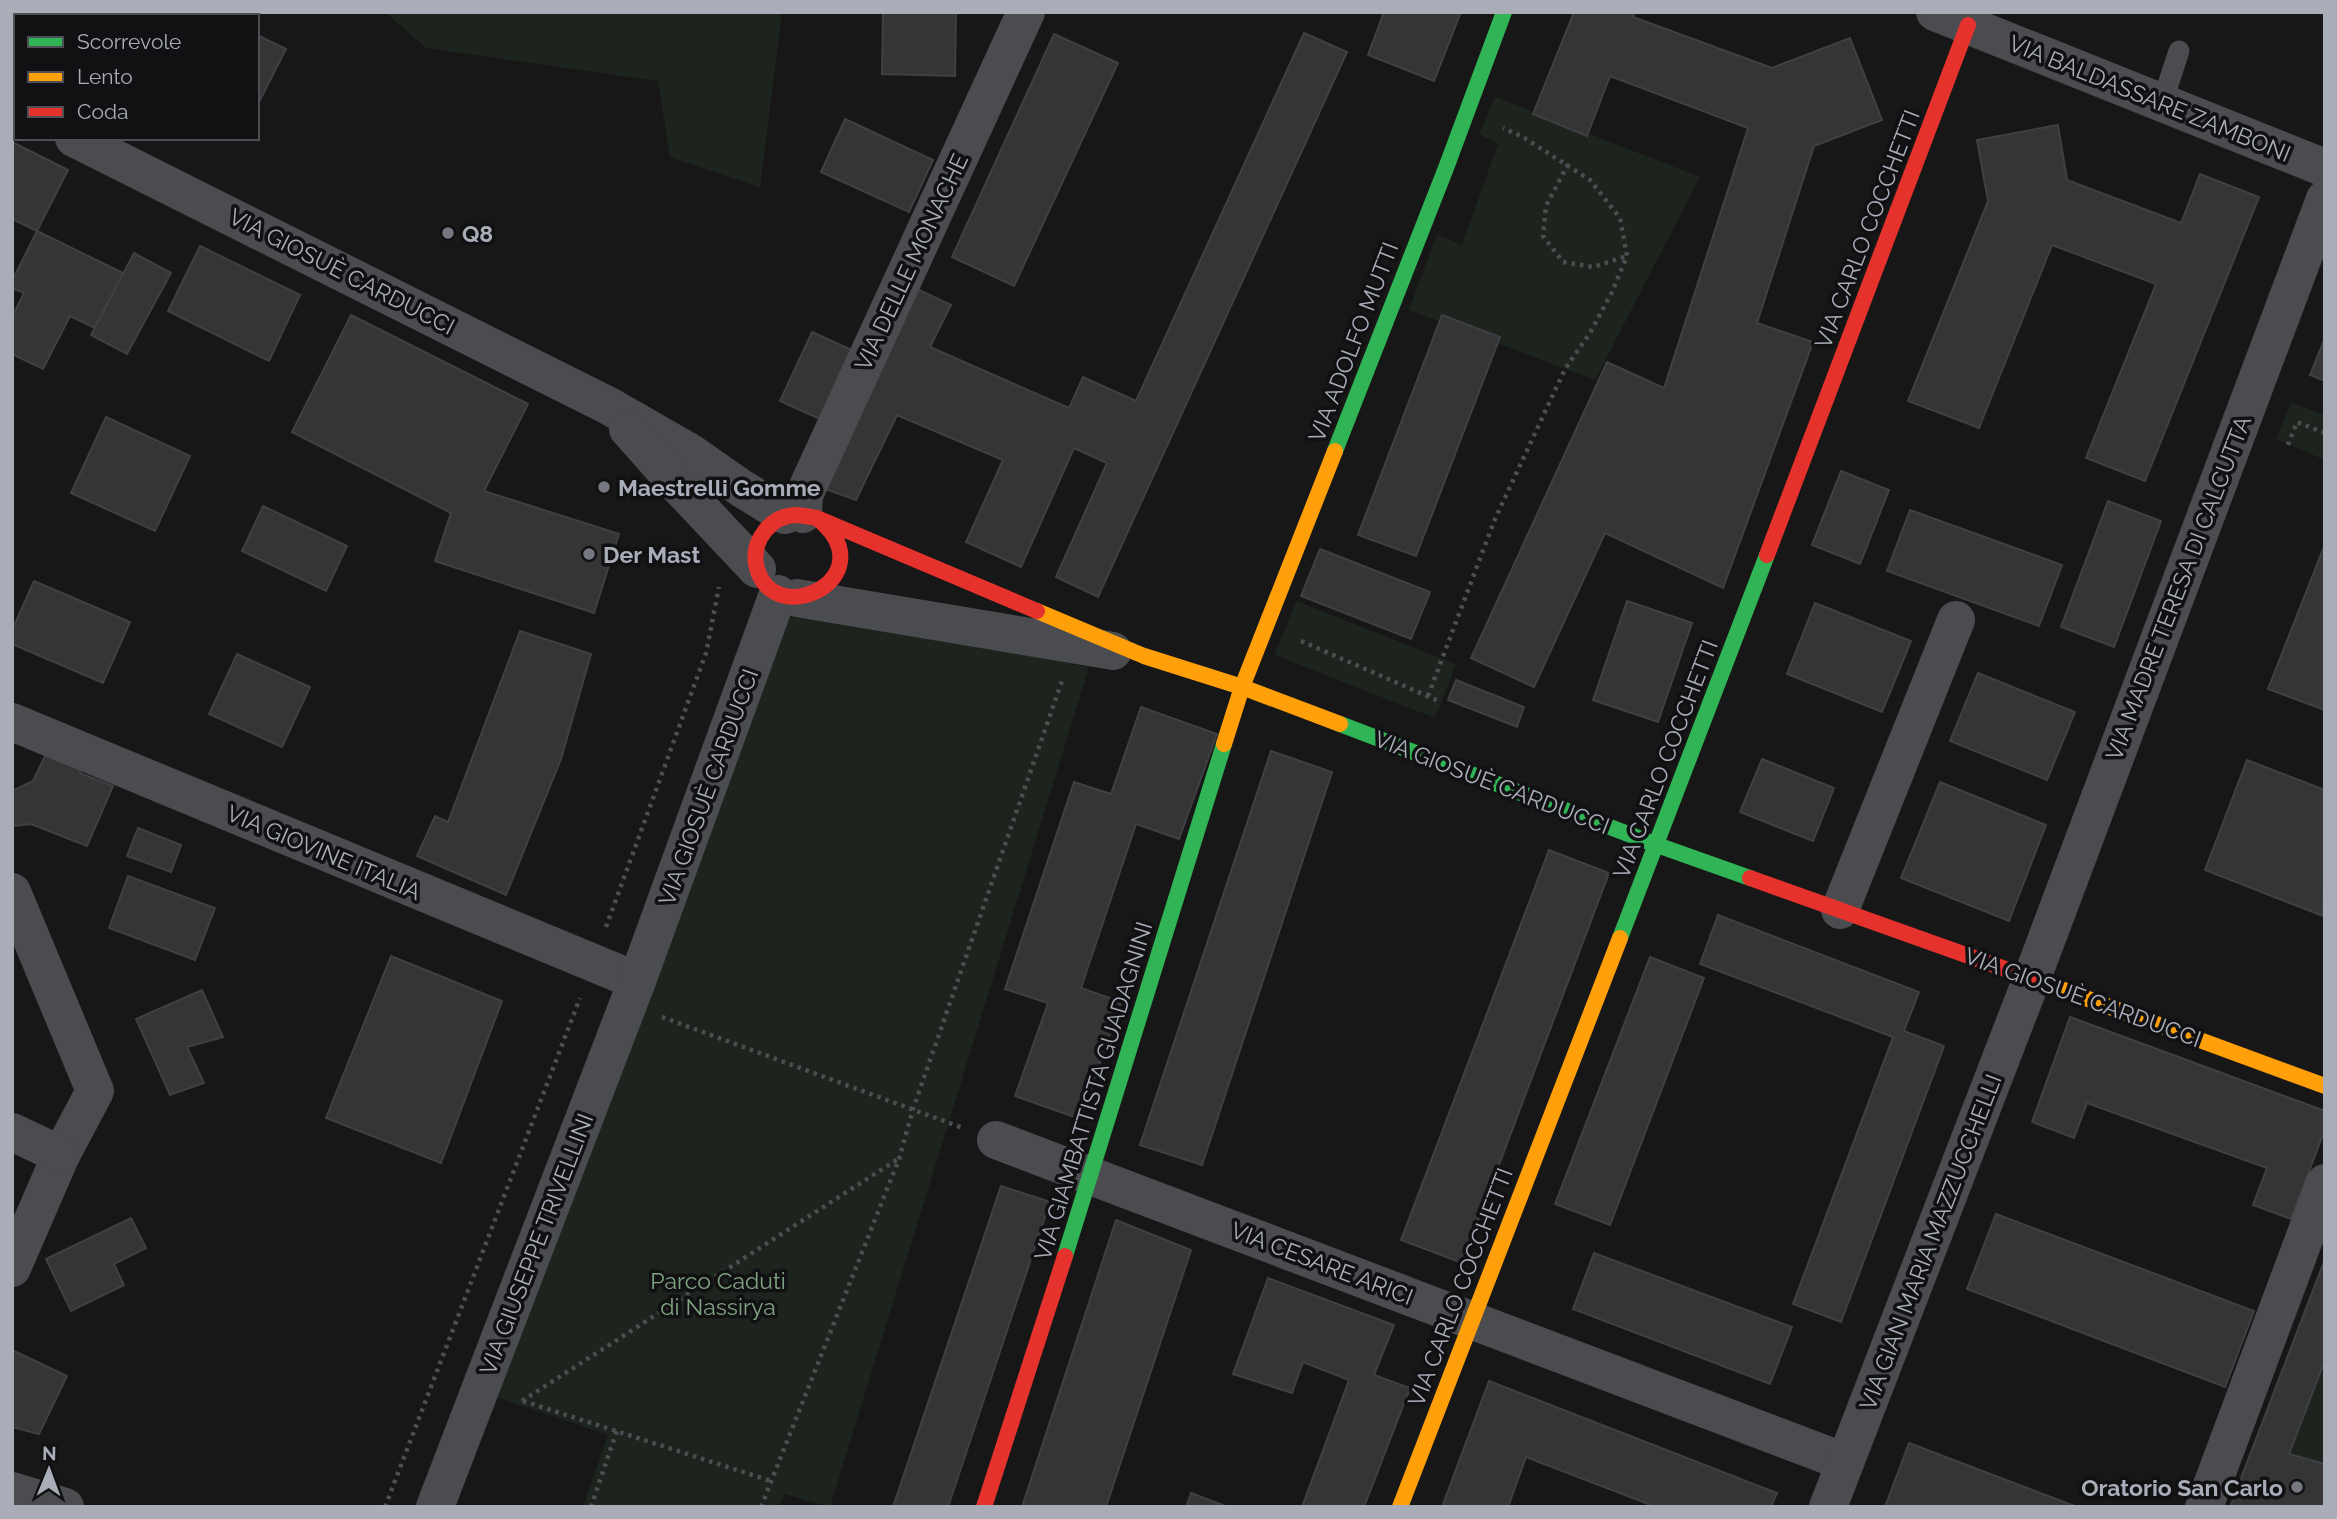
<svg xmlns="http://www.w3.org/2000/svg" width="2337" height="1519" font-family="Raleway,sans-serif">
<rect width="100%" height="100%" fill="#171717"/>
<g fill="#1d241e">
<path d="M385,12H782L760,187L670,157L658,81L426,48Z"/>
<path d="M1495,97L1700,177L1595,380L1409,310L1437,234L1462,245L1498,144L1479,134Z"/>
<path d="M2291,402L2325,415V460L2276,439Z"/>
<path d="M1296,601L1456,664L1435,718L1275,655Z"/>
<path d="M790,617L884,629L1089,667L830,1507L784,1494L779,1507H583L608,1435L496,1397Z"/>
<path d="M2325,1360V1464L2289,1454Z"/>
</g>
<g fill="#353536" stroke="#3f4043" stroke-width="2">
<path d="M125,12H211L218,16H124Z"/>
<path d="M883,12H956L955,76L882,74Z"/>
<path d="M1384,12H1461L1434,81L1368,55Z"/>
<path d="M1574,12H1635L1633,17L1772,68L1850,38L1882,120L1814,146L1757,323L1813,342L1723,588L1605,533L1534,687L1471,658L1607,362L1664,388L1748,128L1610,76L1587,136L1533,114Z"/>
<path d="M1304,33L1347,52L1098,597L1056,577L1107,463L1074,448L1021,567L966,542L1003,460L897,415L856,500L825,489L913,287L951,305L930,347L1069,408L1083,377L1136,401Z"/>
<path d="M1054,34L1118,63L1014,286L952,257Z"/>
<path d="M257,35L286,49L258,104H257Z"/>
<path d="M845,119L933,160L909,212L821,172Z"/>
<path d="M2058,125L2067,180L2181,223L2200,174L2259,197L2145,481L2086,458L2156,284L2052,245L1979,428L1908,401L1988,201L1977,140Z"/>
<path d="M12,142L68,170L37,231L12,219Z"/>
<path d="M37,231L123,273L95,328L70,316L43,369L12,354V317L24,293L12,288V281Z"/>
<path d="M200,246L300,295L269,361L168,311Z"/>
<path d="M134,253L171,273L127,354L91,335Z"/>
<path d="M351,315L528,404L484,491L619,534L594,613L435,561L451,513L292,432Z"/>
<path d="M1442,315L1500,337L1416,556L1358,535Z"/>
<path d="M812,332L854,351L822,420L780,401Z"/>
<path d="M2325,338V381L2310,375Z"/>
<path d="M106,417L190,456L155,531L71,493Z"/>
<path d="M1841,471L1889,490L1860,564L1812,545Z"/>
<path d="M2108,501L2161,521L2114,647L2061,627Z"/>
<path d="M263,506L347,546L326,591L242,551Z"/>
<path d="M1910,510L2062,565L2039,626L1887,571Z"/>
<path d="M2325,544V710L2268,689Z"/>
<path d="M1320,549L1430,592L1411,639L1301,596Z"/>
<path d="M34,581L130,622L103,683L12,644V630Z"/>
<path d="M1627,601L1692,623L1658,722L1593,700Z"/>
<path d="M1815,603L1911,641L1882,712L1787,674Z"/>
<path d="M520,631L591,654L561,759L506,895L417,856L435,816L448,822Z"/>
<path d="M237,654L310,687L282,747L209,714Z"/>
<path d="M1978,673L2075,712L2047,780L1950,741Z"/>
<path d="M1456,680L1524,707L1517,727L1448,700Z"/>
<path d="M1141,707L1217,734L1179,839L1136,824L1081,988L1121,1002L1080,1119L1015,1096L1048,1003L1005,989L1074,782L1111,794Z"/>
<path d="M1271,751L1332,772L1202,1165L1140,1145Z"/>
<path d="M47,752L81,765L80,773L113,786L87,846L31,824L13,826L12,791L33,781Z"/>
<path d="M1762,759L1834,788L1813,841L1740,812Z"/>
<path d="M2247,760L2325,790L2323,916L2205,870Z"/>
<path d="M1940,782L2046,825L2009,921L1901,878Z"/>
<path d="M138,828L181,845L171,872L127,856Z"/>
<path d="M1549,850L1609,873L1462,1263L1401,1240Z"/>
<path d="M128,876L215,908L195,960L109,928Z"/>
<path d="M1718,915L1919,992L1904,1031L1944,1046L1841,1322L1793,1304L1893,1037L1700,964Z"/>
<path d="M391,956L502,1001L441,1163L326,1118Z"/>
<path d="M1650,957L1704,978L1610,1225L1555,1204Z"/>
<path d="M202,990L223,1037L187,1047L204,1083L170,1095L136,1019Z"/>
<path d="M2070,1017L2325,1111V1129L2291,1219L2253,1205L2267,1168L2087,1103L2074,1138L2032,1122Z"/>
<path d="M1001,1186L1050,1202L948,1507H893Z"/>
<path d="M1996,1214L2254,1311L2225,1387L1967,1289Z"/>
<path d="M131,1218L146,1248L114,1264L124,1285L71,1311L46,1259Z"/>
<path d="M1116,1220L1191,1250L1106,1507H1022Z"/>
<path d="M1594,1253L1792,1327L1770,1384L1573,1309Z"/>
<path d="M2325,1259V1360L2289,1454L2325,1464V1507H2230Z"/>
<path d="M1268,1278L1394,1325L1374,1375L1410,1388L1364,1507H1302L1349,1380L1303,1362L1292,1393L1233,1374Z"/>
<path d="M12,1350L67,1376L39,1434L12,1427Z"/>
<path d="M1489,1381L1777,1493L1771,1507H1656L1526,1457L1508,1507H1442Z"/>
<path d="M1909,1443L2077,1507H1885Z"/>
<path d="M1191,1493L1228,1507H1186Z"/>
</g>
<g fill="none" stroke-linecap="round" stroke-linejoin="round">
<g stroke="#4d4e52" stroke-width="4.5" stroke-dasharray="3.5 5" stroke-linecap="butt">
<path d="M1568,164L1546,206L1543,236L1563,262L1593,267L1627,256"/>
<path d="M2288,445L2297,422L2325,433"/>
<path d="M1301,641L1441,702"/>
<path d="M1428,696L1495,519L1565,369L1590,333L1612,292L1627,256L1620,218L1590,180L1523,137L1503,128"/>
<path d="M606,927L706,653L719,587"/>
<path d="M662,1017L963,1128"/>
<path d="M522,1401L898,1159"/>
<path d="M523,1401L771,1481"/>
<path d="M385,1507L580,998"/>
<path d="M591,1507L617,1430"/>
<path d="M761,1507L899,1159L913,1109L1062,681"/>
</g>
<path stroke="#4b4c50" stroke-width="21" d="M2162,103L2179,51"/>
<g stroke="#4b4c50" stroke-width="38">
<path d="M1935,12L2325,168"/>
<path d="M12,108L16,110"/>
<path d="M74,138L609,406L691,453L741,488L785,515"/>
<path d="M628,429L675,482L757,569"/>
<path d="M803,514L804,495L1026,12"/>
<path d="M797,598L1113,651"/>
<path d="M12,722L637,981"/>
<path d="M12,892L95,1091L61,1155L12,1268"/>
<path d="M1840,910L1956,620"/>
<path d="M12,1132L61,1155"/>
<path d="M996,1140L1845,1462"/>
<path d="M12,1491L65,1507"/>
<path d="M435,1507L637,981L778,594"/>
<path d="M1828,1507L2032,978L2325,199"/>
<path d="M2204,1507L2325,1183"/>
</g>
<g stroke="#30b455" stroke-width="16">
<path d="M1335,451L1446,168L1504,12"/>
<path d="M1340,724L1657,845L1750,878"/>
<path d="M1620,938L1767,555"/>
<path d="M1065,1256L1224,744"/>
</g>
<g stroke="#ff9f0a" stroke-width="16">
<path d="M1037,611L1144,656L1242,687L1340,724"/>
<path d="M1224,744L1242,687L1335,451"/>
<path d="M2042,982L2325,1086"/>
<path d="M1400,1507L1620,938"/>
</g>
<g stroke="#e5322d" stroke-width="16">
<path d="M817,518C890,577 770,635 756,564C752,540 771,516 795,515C802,515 810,517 817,518L1037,611"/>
<path d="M1767,555L1968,25"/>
<path d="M1750,878L2042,982"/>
<path d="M984,1507L1065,1256"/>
</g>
</g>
<g fill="#757880" stroke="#111113" stroke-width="2.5">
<circle cx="448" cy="233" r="7"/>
<circle cx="604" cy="487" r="7"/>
<circle cx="589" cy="554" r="7"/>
<circle cx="2297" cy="1487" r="7"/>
</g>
<g text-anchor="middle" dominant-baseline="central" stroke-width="7" stroke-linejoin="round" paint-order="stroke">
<g font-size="23" fill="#a8adb8" stroke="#111113">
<text transform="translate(2150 98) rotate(22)">VIA BALDASSARE ZAMBONI</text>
<text transform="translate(1867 229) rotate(-69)">VIA CARLO COCCHETTI</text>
<text transform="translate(911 262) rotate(-65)">VIA DELLE MONACHE</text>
<text transform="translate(342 271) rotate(27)">VIA GIOSUÈ CARDUCCI</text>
<text transform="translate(1353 342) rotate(-69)">VIA ADOLFO MUTTI</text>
<text transform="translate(2178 588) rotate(-69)">VIA MADRE TERESA DI CALCUTTA</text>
<text transform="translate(1665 759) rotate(-69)">VIA CARLO COCCHETTI</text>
<text transform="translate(1492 782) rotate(21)">VIA GIOSUÈ CARDUCCI</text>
<text transform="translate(708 787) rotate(-70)">VIA GIOSUÈ CARDUCCI</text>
<text transform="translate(324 852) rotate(23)">VIA GIOVINE ITALIA</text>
<text transform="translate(2083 997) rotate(20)">VIA GIOSUÈ CARDUCCI</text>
<text transform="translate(1093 1091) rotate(-73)">VIA GIAMBATTISTA GUADAGNINI</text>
<text transform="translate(1930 1242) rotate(-69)">VIA GIAN MARIA MAZZUCCHELLI</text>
<text transform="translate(536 1244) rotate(-69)">VIA GIUSEPPE TRIVELLINI</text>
<text transform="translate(1322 1263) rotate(21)">VIA CESARE ARICI</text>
<text transform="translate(1460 1287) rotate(-69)">VIA CARLO COCCHETTI</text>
</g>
<g font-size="23" font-weight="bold" fill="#a8adb8" stroke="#111113" text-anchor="start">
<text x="462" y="233">Q8</text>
<text x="618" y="487">Maestrelli Gomme</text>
<text x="603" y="554">Der Mast</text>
<text x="2283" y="1487" text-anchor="end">Oratorio San Carlo</text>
</g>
<g font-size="23" fill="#7fa381" stroke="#111113">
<text x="718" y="1280">Parco Caduti<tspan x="718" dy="26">di Nassirya</tspan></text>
</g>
</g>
<rect width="2337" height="1519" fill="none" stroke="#a8adb8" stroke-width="28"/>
<rect x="14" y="14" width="245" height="126" fill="#111113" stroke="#4d4f55" stroke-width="2"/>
<rect x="28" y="37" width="35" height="10" fill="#30b455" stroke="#4d4f55" stroke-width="2"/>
<text x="77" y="49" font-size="21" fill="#a8adb8">Scorrevole</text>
<rect x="28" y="72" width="35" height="10" fill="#ff9f0a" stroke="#4d4f55" stroke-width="2"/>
<text x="77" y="84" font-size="21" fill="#a8adb8">Lento</text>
<rect x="28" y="107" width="35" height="10" fill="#e5322d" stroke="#4d4f55" stroke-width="2"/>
<text x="77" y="119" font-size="21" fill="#a8adb8">Coda</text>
<g transform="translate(49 1470) rotate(1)" stroke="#111113" stroke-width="5" paint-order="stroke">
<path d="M0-5L12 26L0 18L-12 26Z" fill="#a8adb8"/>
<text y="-10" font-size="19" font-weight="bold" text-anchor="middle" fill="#a8adb8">N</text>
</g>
</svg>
